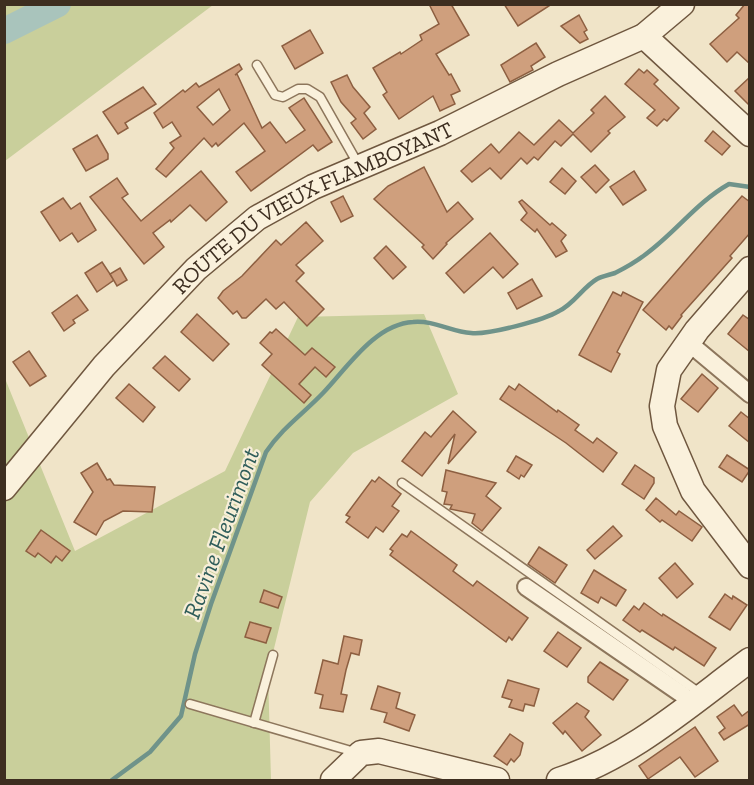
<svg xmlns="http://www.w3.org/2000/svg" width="754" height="785" font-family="'Zilla Slab',serif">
<rect width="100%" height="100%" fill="#f0e4c8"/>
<g fill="#c9cf9b">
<path d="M5,4H213V5L5,161Z"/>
<path d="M424,314L458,394L353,453L310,502L268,673L271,780H5L4,376L75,551L225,471L298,317Z"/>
</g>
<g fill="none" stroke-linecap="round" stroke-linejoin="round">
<path stroke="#6f938a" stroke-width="4.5" d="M112,780L150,752L181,716L195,654L211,604L266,452C283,427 303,414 323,393C347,368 375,324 413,322C434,320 452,332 471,333C489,335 544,320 559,311C574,304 583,287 597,279C603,276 609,275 615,273C625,268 637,261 646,254C676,232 697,202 729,184L750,187"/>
<path stroke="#a9c4bc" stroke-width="26" d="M4,31L58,4"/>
</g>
<g fill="#cf9f7d" stroke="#8d5f41" stroke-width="1.5" fill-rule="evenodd">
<path d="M429,4H451L469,35L436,54L449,75L451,74L460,91L451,95L455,104L440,111L433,96L399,119L383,95L387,92L373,68L400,52L401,54L422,40L420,35L439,24Z"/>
<path d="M504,4H552L518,26Z"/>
<path d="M745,4H750V64L737,52L727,62L710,44L739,18L736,15Z"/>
<path d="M579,15L587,30L584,32L588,39L580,43L561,26Z"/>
<path d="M310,30L323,53L295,69L282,46Z"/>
<path d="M536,43L545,57L531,66L533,70L510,82L501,65Z"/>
<path d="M239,64L242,69L235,75L237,74L262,128L270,122L286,143L305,130L289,108L304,98L332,142L318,151L313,145L251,191L236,172L265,151L244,123L218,146L216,143L212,147L204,138L166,177L156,169L174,148L170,143L181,136L172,122L163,128L154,113L183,90L185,92L196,83L199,87ZM219,89L230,110L213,125L197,107Z"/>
<path d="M639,69L644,73L647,70L658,80L654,84L679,108L667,121L664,119L657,126L647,118L655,110L625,84Z"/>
<path d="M347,75L353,87L370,107L364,113L376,129L363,139L351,123L356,119L341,102L331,82Z"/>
<path d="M750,77V106L735,91Z"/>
<path d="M143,87L156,104L125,123L128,128L118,134L103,112Z"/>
<path d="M605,96L625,117L608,131L610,133L591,152L573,134L561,146L555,141L538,160L534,157L527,164L521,158L501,179L490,168L472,182L461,171L491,144L499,153L519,132L534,145L559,120L573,133L594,113L591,110Z"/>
<path d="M713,131L730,146L722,155L705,141Z"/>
<path d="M97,135L108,154V159L86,171L73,149Z"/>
<path d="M595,165L609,180L596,193L581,177Z"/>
<path d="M424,167L447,212L458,202L473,219L446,243L447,244L433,259L422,247L424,245L374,199L388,186Z"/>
<path d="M562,168L576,181L565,194L550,182Z"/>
<path d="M201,171L227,202L206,221L190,205L171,222L170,220L153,233L164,247L144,264L90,197L117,178L128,194L122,198L141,221Z"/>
<path d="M634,171L646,190L623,205L610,187Z"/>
<path d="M343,196L353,216L341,222L331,202Z"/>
<path d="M742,196L750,202V233L730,256L732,258L681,315L682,316L672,329L669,326L666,330L643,310Z"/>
<path d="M63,198L71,209L80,203L96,230L78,242L72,233L60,241L41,212Z"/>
<path d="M522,200L550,225L552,223L566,235L561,241L567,251L556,257L537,229L535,232L521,220L527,213L519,202Z"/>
<path d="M306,222L323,241L296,265L304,273L296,281L324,309L307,326L284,302L276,309L266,299L246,318H242L237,311L233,314L218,298L223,291L242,276L276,240L281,245Z"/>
<path d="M490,233L518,264L503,278L493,267L464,293L446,273Z"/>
<path d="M386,246L406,267L393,279L374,258Z"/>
<path d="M102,262L114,280L97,292L85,273Z"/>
<path d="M120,268L127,280L117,286L110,274Z"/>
<path d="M532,279L542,296L517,309L508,293Z"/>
<path d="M613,292L621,296L623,292L643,302L617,352L620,354L611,372L579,355Z"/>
<path d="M77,295L88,310L73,320L75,323L64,331L52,313Z"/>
<path d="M197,314L229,344L213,361L181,332Z"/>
<path d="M743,315L750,320V352L728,334Z"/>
<path d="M276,329L305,355L312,348L335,367L326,377L315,367L299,384L311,395L304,403L262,365L272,354L260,343L270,332L272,333Z"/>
<path d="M29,351L46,376L30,386L13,362Z"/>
<path d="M165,356L190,379L179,391L153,368Z"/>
<path d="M702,374L718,388L698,412L681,399Z"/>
<path d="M129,384L155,407L143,422L116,398Z"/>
<path d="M519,384L557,412L558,410L579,425L575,430L593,443L597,438L617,453L603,472L566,443L500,399L509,386L515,390Z"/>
<path d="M453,411L476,432L448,464L455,434L422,476L402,461L425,432L431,437Z"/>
<path d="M741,412L750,419V443L729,426Z"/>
<path d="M727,455L750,470L742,482L719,467Z"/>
<path d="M516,456L532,465L524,477L521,475L519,479L507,471Z"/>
<path d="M97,463L107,480L110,479L114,485L155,487L152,512L123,511L104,521L96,535L74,522L93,492L81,473Z"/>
<path d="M635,465L654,478V483L644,499L622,484Z"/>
<path d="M446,470L496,483L486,496L501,508L482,531L472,523L475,514L450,509L452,505L444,504L447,492L442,491Z"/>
<path d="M379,477L401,494L392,506L399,511L383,532L376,527L368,538L346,522L350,517L346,515L372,480L375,482Z"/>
<path d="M656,498L676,515L679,511L702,527L692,541L662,520L660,522L646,510Z"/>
<path d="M613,526L622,536L595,559L587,550Z"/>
<path d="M41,530L70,551L62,561L56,556L51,563L38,553L35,557L26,551Z"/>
<path d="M411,531L457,565L453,571L473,586L477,581L528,618L512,640L509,637L506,642L390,555L393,551L390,549L402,534L407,537Z"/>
<path d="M539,547L567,565L555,583L528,564Z"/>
<path d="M675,563L693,584L677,598L659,578Z"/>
<path d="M594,570L626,590L616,606L601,597L598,603L581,593Z"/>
<path d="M264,590L282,597L278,608L260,602Z"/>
<path d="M725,594L732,599L733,596L747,605L730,630L709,617Z"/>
<path d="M644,603L662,616L663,614L716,648L704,666L675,647L673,650L642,630L640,632L623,620L634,606L639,610Z"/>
<path d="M250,622L271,628L266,643L245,637Z"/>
<path d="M558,632L581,648L567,667L544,651Z"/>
<path d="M344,636L362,640L359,655L351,653L346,670L341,694L347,695L343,712L320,708L323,695L315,693L323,660L338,664Z"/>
<path d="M600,662L628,680L613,700L588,682V677Z"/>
<path d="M508,680L539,689L534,706L525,704L523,711L509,707L512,700L502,697Z"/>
<path d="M378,686L400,693L396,708L415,715L409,731L384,722L387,713L371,709Z"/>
<path d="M577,703L589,711L585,717L601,735L582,751L565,731L563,734L553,723Z"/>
<path d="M734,705L742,716L750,710V724L724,740L719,733L725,728L717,717Z"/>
<path d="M695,727L718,761L695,777L680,757L648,779L639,766Z"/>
<path d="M510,734L523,743L520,755L514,762L511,759L507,765L494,756Z"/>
</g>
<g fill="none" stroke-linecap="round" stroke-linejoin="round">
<defs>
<g id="lane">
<path d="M257,65L275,95L283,97L298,89H307L320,97L358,164"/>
<path d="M402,483L694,689L701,696"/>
<path d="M190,704L358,753"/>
<path d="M254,723L273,655"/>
</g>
<g id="street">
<path d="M689,343L750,394"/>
<path d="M526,587L683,695L690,704"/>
</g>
<g id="secondary">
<path d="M644,36L750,134"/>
<path d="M750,269L697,330L669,370L662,406L665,426L693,491L750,566"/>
<path id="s1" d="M4,488L104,366L196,269L257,218L313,187L440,133L558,74L644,36L682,4"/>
<path d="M333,780L361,753L379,751L497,780"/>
<path d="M559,780C631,757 690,704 750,660"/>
</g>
</defs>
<use href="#lane" stroke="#8d765c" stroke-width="11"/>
<use href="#street" stroke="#8d765c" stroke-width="20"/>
<use href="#secondary" stroke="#6f573f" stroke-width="27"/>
<use href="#lane" stroke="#faf1dc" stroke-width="8"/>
<use href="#street" stroke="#faf1dc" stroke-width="16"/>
<use href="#secondary" stroke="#faf1dc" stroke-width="24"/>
</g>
<g text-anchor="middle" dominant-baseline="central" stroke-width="4.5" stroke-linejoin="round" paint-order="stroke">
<g font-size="22" fill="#3d2e20" stroke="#f7eed8">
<text stroke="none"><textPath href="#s1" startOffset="424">ROUTE DU VIEUX FLAMBOYANT</textPath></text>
</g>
<g font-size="24" font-style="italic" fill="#2f5d5a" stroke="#f7eed8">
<text transform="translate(221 533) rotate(-70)">Ravine Fleurimont</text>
</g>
</g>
<rect width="754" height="785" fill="none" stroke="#3d2e20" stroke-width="12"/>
</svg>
